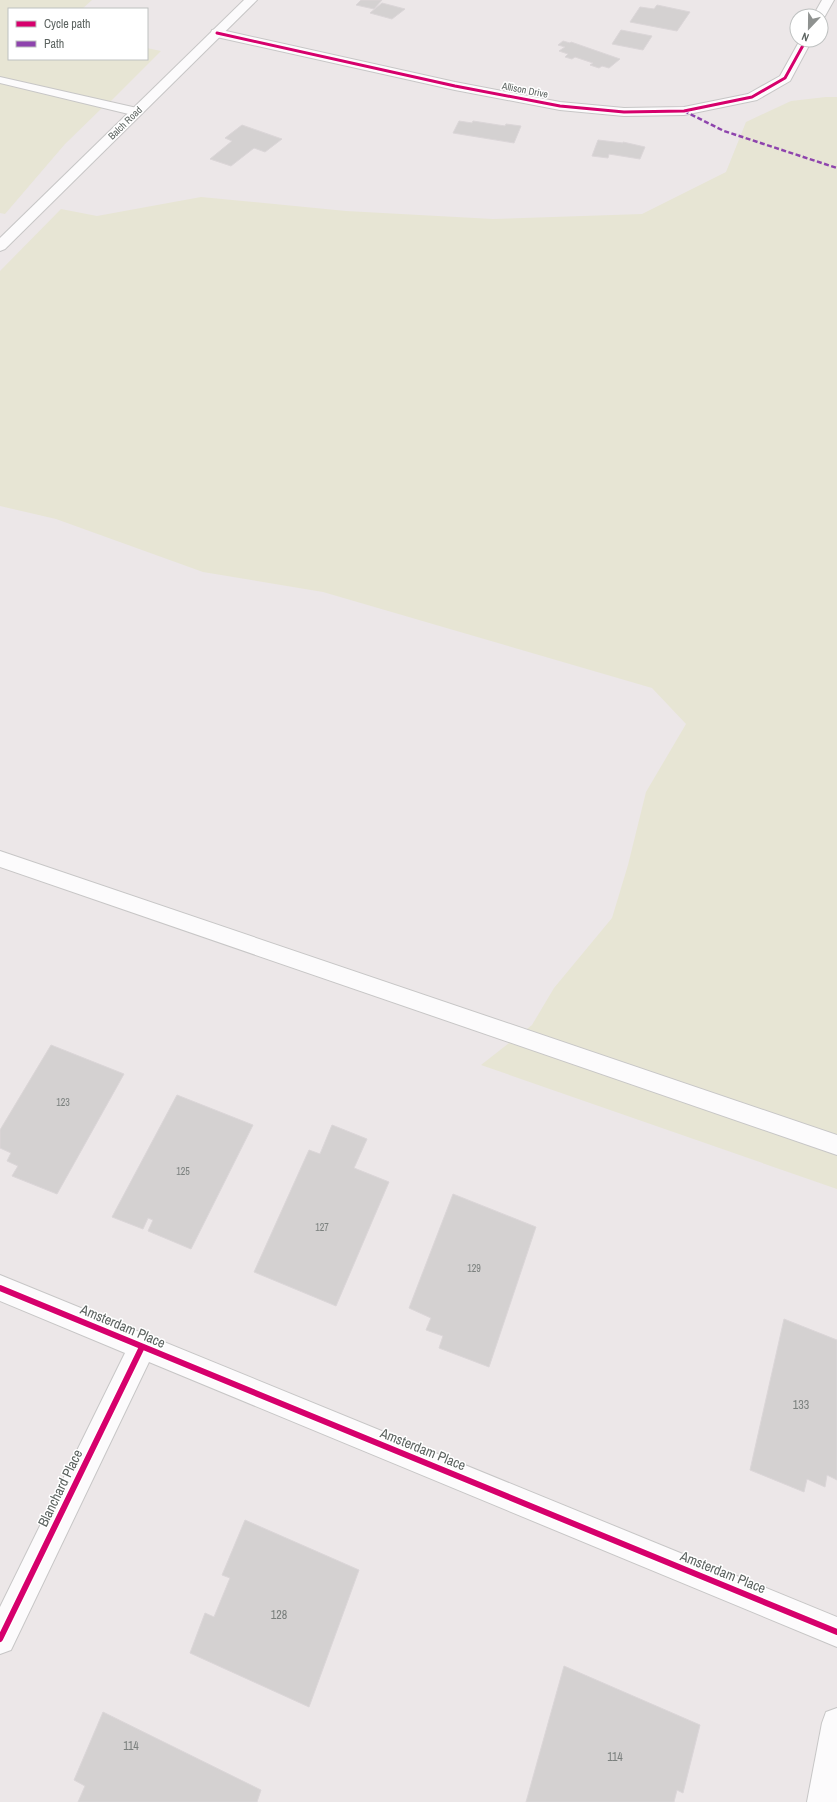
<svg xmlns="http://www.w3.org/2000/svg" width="837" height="1802" font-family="'Archivo Narrow',sans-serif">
<rect width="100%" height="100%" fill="#ece7e8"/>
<g fill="#e7e5d4">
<path d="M0,0H92L82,9H9V59H147V48L161,51L110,102L0,77Z"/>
<path d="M0,83L103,107L65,144L5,214L0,213Z"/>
<path d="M826,97H837V1189L481,1065L532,1025L554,988L612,918L628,865L646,792L686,724L652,688L323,592L203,572L56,519L0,506V271L61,209L97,216L201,197L346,211L493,219L642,214L726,172L746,122L791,101Z"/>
</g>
<g fill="#d4d1d1" stroke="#dbd6d8">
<path d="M361,0H382L374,9L356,5Z"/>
<path d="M382,3L405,9L392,19L370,13Z"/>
<path d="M657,5L690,12L677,31L630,22L640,7L654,9Z"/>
<path d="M621,30L652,36L643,50L612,44Z"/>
<path d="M563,41L570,43L571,42L620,59L609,68L602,66L599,68L590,65L593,63L575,57L572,59L565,57L568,54L559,51L565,47L558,45Z"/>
<path d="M459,121L472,123L473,121L505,126L506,124L521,126L514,143L453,133Z"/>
<path d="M242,125L282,139L265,152L254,148L231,166L210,159L232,141L225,138Z"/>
<path d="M598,140L623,143V142L645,147L640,159L609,154L608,158L592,156Z"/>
<path d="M51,1045L124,1074L57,1194L12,1176L18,1166L7,1161L11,1153L0,1148V1130Z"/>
<path d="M177,1095L253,1125L191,1249L148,1231L153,1220L148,1218L143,1229L112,1217Z"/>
<path d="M332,1125L367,1139L354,1168L389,1182L336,1306L254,1272L309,1150L320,1154Z"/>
<path d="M453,1194L536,1227L489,1367L439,1348L443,1336L426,1330L431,1318L409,1308Z"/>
<path d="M784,1319L837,1340V1480L827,1475L825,1487L807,1479L804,1492L750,1470Z"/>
<path d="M245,1520L359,1570L309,1707L190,1653L205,1613L214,1617L230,1578L222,1575Z"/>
<path d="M564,1666L700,1725L683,1793L677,1790L674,1802H526Z"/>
<path d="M103,1712L261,1790L257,1802H78L85,1786L74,1780Z"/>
</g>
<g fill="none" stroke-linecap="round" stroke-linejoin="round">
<defs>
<g id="service">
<path d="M0,77L137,108L143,112L137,116L0,83Z"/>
<path d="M0,851L837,1135V1155L0,867Z"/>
</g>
<g id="minor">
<path d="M822,0H834L825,16L821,19V16H813Z"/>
<path d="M217,29L455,82L560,102L624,108L684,107L748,94L780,76L800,40H812L790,81L757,100L684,115L624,116L560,110L455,90L212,36L211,33L212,30Z"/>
<path d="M0,1275L837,1617V1647L149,1362L11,1650L0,1654V1607L125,1353L0,1301Z"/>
<path d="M837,1708V1802H807L822,1723L826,1712Z"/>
</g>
<path id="tertiary" d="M244,0H257L5,249L0,251V238Z"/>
</defs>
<use href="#service" stroke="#c7c6c6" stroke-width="2"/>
<use href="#minor" stroke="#c7c6c6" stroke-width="2"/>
<use href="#tertiary" stroke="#c7c6c6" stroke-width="2"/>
<use href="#service" fill="#fcfbfc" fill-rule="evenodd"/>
<use href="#minor" fill="#fcfbfc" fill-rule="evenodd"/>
<use href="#tertiary" fill="#fcfbfc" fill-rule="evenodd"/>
<path stroke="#8e44ad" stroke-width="2.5" stroke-dasharray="5 2.5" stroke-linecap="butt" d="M684,111L724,131L837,168"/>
<defs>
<path id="cycleway-far1" d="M217,33L455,86L560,106L624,112L684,111L752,97L785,78L806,40"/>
<g id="cycleway">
<path d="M0,1288L837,1632"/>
<path d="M0,1639L142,1347"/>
</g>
</defs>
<use href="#cycleway-far1" stroke="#fff" stroke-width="4.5"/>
<use href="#cycleway" stroke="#fff" stroke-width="9"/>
<use href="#cycleway-far1" stroke="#d6006c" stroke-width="3"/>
<use href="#cycleway" stroke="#d6006c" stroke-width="6"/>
</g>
<g text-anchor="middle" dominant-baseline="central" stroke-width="3" stroke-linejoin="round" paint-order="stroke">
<g font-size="10" fill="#5d6461" stroke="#fff">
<text transform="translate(525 90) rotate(11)">Allison Drive</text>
<text transform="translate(125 123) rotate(-44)">Balch Road</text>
</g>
<g font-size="10" fill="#7b807e">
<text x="63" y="1102">123</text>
<text x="183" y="1171">125</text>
<text x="322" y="1227">127</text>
<text x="474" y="1268">129</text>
</g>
<g font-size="12" fill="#7b807e">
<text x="801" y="1405">133</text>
<text x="279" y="1615">128</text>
<text x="131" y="1746">114</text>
<text x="615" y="1757">114</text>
</g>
<g font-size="14" fill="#5d6461" stroke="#fff">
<text transform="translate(123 1326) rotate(23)">Amsterdam Place</text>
<text transform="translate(423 1449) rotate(22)">Amsterdam Place</text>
<text transform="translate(60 1488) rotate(-64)">Blanchard Place</text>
<text transform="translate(723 1572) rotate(22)">Amsterdam Place</text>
</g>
</g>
<rect x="8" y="8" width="140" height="52" fill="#ffffff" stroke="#bec1c0"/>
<rect x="16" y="21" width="20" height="6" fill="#d6006c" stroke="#bec1c0"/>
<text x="44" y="28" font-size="12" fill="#5d6461">Cycle path</text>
<rect x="16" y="41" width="20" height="6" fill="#8e44ad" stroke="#bec1c0"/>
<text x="44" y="48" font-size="12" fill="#5d6461">Path</text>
<g transform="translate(809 28) rotate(202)"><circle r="19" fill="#ffffff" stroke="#bec1c0"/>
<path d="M0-3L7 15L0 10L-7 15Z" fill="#8f9290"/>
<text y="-6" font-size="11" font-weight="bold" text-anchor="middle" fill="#5d6461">N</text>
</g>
</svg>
